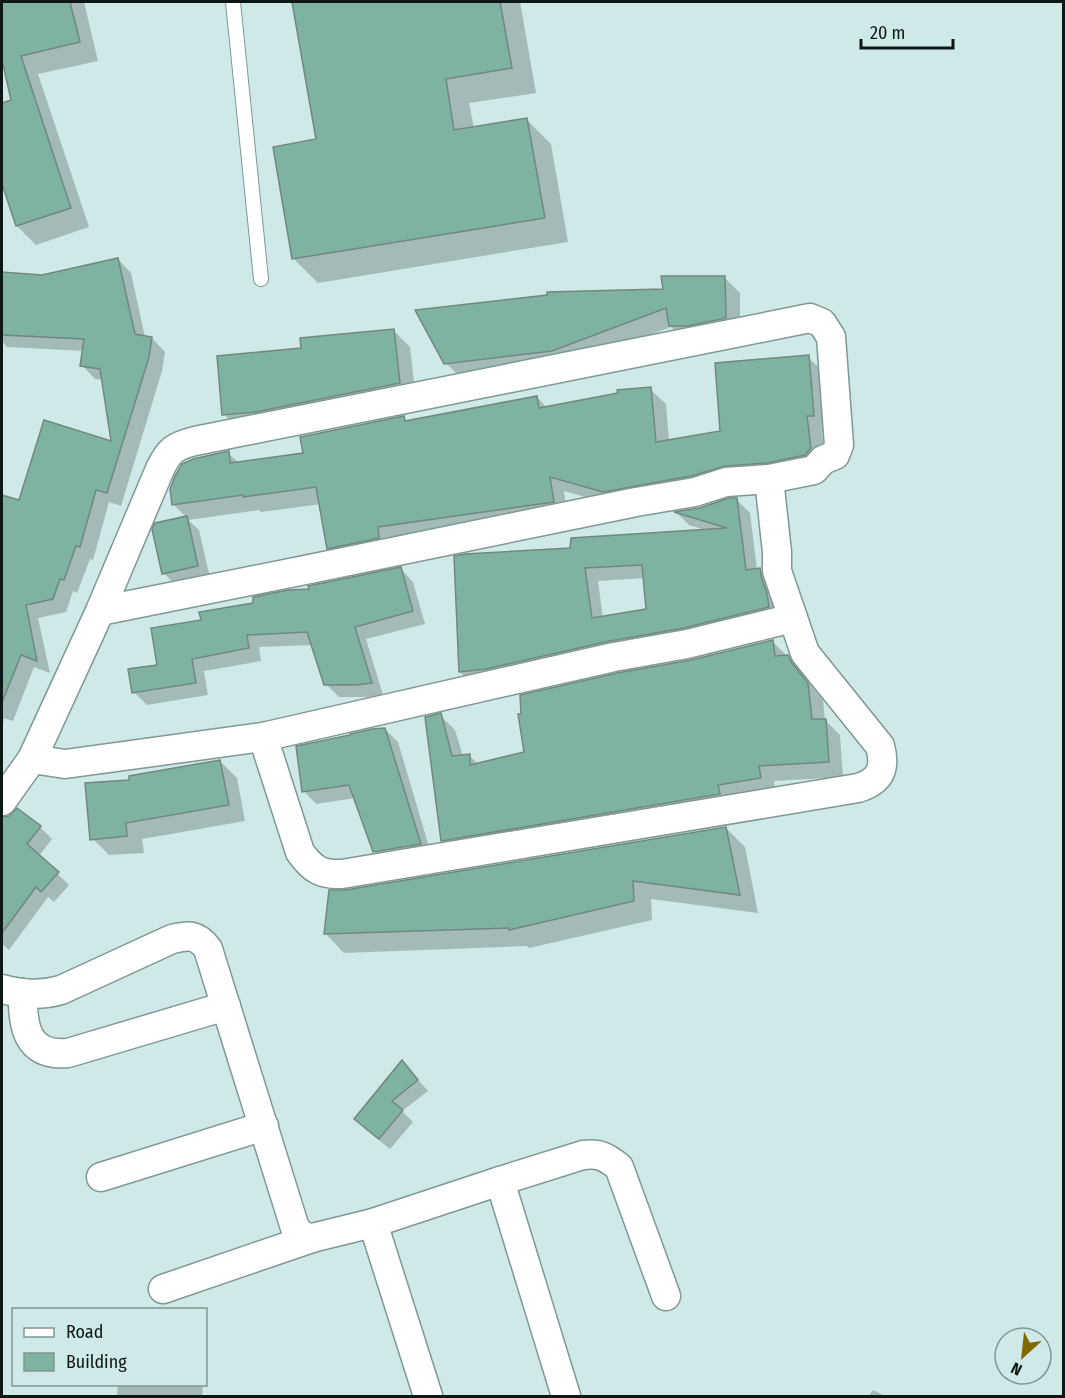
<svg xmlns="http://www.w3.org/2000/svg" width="1065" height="1398" font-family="'Fira Sans Condensed',sans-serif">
<rect width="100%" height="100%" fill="#cee9e7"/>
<g fill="#0003" fill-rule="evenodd">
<path d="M2,2H84L98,61L38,74L89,227L36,245L17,226L2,179V105L13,101L2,50Z"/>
<path d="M294,2H520L536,93L469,103L474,128L527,120L551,144L568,242L318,283L293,258L318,141Z"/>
<path d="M118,259L131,273L145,337L152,338L165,352L162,371L121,506L109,502L93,560L90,559L77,593L73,591L66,612L38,618L50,673L34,667L13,721L4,718L2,731V511L5,498L20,502L113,443L104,380L95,379L82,365L84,351L7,347L2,341V274L42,276Z"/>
<path d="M724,277L740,293V333L686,341L671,327L568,366L461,378L446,363L548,297L665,291Z"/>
<path d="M394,331L410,347L416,399L240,431L224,414L302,349Z"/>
<path d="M808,357L824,373L829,431L822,432L826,465L620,507L564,491L568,517L344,564L328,548L321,504L261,512L259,510L188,520L199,530L210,578L176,586L164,573L187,518L173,504L228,453L239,463L305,454L404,418L408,422L537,397L547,408L650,389L666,404L669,441L722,433Z"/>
<path d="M736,499L750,513L757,570H760L773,583L780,608L474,685L460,672L571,549L705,530L689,525L677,513L698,510ZM645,578L648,610L603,618L598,581Z"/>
<path d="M401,569L413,582L425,624L366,639L383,695L368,697H339L326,684L313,645L259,647L261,661L204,671L208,695L147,705L134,692L203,621L255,604Z"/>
<path d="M773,642L803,672L807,680L823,700L825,720L840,735L843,777L774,781L776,793L458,855L443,840L440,715L455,730L463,756L469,755L479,765L526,753L691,662Z"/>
<path d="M385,729L398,742L432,857L387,864L374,851L355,798L316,804L304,791Z"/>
<path d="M220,761L237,778L245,821L142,839L144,853L109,855L92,838L131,781Z"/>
<path d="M18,810L40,827L52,839L39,856L69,885L54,902L48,897L9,950L2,944V818L10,817Z"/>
<path d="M726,828L745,847L758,913L651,899L652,920L529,948L527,946L344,953L326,934L345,892Z"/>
<path d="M402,1062L428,1091L402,1111L413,1122L390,1149L366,1130L356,1119Z"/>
<path d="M118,1384H203L202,1396H117Z"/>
<path d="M873,1390L885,1396H869Z"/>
</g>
<g fill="#7eb3a1" stroke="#718880" stroke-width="1.5" fill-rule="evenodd">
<path d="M2,2H70L80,42L21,56L71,208L16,226L2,184V103L11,100L2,60Z"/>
<path d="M292,2H500L512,68L446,79L454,130L527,118L545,218L292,259L273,147L316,139Z"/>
<path d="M118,258L135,334L152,337L149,357L107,493L96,490L80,547L76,546L64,580L60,579L53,599L26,605L37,661L21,655L3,700H2V495L19,500L44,420L111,441L100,369L80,366L84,339L2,335V272L42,275Z"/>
<path d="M661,276H725L726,318L688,326H669L666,308L552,351L444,364L415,310L547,295V292L663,289Z"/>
<path d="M394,329L400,383L256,412L222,415L217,356L301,348L300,338Z"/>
<path d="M809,355L814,416H807L811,448L805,455L767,463L725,466L691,476L603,492L550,477L554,502L378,527L379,538L327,549L316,487L243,497V495L172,505L170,489L175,476L182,464L193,459L229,451L230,463L303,453L300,437L404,416L405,421L537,396L539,408L618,393L617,390L651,387L656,442L720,431L715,363Z"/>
<path d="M729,498H737L746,570L760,568L761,576L767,594L769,607L684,628L610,641L486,669L459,672L454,556L465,554L570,548L571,538L727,528L674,512L700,508ZM642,565L646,609L592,618L585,568Z"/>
<path d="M187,516L198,566L162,574L152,529L155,523Z"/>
<path d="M401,567L413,611L355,627L372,683L355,685H324L307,632L247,635L249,648L192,659L196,683L132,693L128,669L157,665L151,628L201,620L199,612L253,603V597L288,590L309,589L308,586Z"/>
<path d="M773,640L775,656L788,655L792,663L808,683L812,719H826L829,762L759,766L761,778L718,785L720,794L441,841L425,717L441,713L452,756L470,754V765L524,752L518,714H521L520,695L617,673L691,660Z"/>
<path d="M385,728L421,844L373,852L349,785L302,792L296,746L350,735V734L372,729Z"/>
<path d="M220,760L229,805L126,823L127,836L90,840L85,783L129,780V776Z"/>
<path d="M17,808L41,826L27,844L59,872L41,892L36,887L2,933V817L9,816Z"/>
<path d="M726,827L740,895L633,881L634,901L509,930V928L324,934L329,890H345Z"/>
<path d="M402,1060L418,1080L392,1101L403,1110L379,1139L354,1119Z"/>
</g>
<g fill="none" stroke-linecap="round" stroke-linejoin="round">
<defs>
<path id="lane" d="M233,2L261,279"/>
<g id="street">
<path d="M263,737L300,852C312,869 321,875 342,874L858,788C881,781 886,768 880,746L805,653L777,571V552L769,479"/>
<path d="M32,759L65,764L263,737L614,657L687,644L793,618"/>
<path d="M2,801L32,759L100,611L160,469C169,450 175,446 195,441L810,318L822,323L831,337L839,445L835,455L823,460L814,470L769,479L726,482L695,492L636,502L305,570L100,611"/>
<path d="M2,989C22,994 40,996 61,990L172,939C189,935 197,934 208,949L295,1228C300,1234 304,1237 312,1238L373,1223L500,1181L583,1155C600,1153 606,1157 619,1167L666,1296"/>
<path d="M23,993C22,1026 27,1057 68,1053L226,1006"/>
<path d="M101,1177L264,1126"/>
<path d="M500,1181L566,1396"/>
<path d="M373,1223L428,1396"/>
<path d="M163,1289L312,1238"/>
</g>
</defs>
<use href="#lane" stroke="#7f9896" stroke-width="16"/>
<use href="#street" stroke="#7f9896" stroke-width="31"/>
<use href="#lane" stroke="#fff" stroke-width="14"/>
<use href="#street" stroke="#fff" stroke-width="28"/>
</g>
<rect width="1065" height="1398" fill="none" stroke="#0d1716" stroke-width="6"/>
<rect x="12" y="1308" width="195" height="78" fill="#cee9e7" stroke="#819593" stroke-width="1.5"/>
<rect x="24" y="1328" width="30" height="9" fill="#ffffff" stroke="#819593" stroke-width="1.5"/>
<text x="66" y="1338" font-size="18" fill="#0d1716">Road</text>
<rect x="24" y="1353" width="30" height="18" fill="#7eb3a1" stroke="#819593" stroke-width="1.5"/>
<text x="66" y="1368" font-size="18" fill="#0d1716">Building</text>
<g transform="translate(1023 1356) rotate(207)"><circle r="28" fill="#cee9e7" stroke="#819593" stroke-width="1.5"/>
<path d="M0-4.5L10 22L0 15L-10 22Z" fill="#826800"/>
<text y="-9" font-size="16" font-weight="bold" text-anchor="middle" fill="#0d1716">N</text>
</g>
<path d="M861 39v9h92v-9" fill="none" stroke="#0d1716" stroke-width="3"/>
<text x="870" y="39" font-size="18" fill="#0d1716" stroke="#cee9e7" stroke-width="4.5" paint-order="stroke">20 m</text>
</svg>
